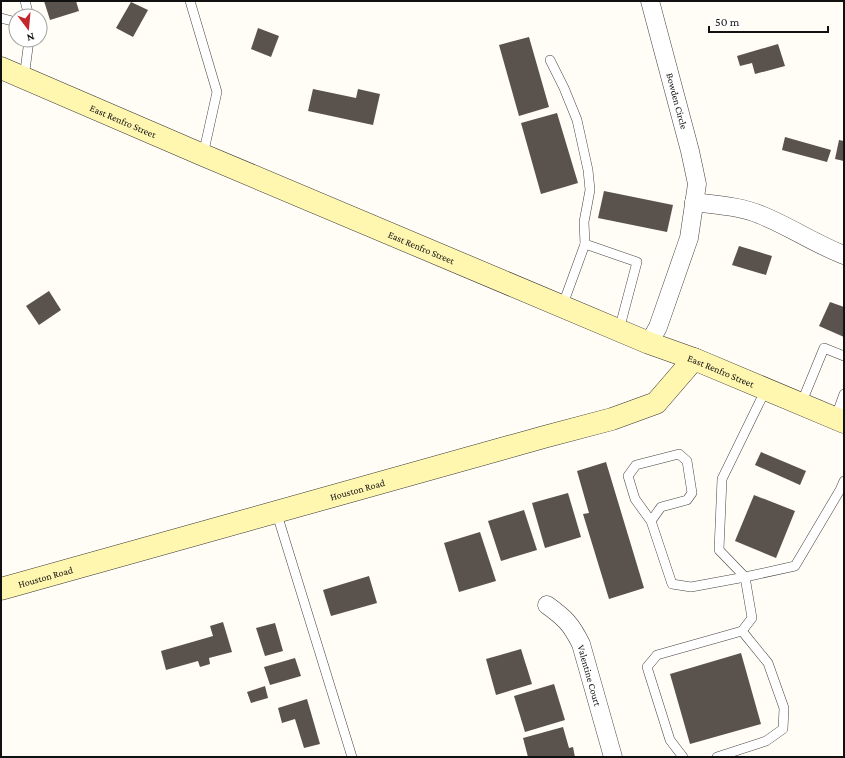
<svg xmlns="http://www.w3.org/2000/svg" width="845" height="758" font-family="'Crimson Pro',serif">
<rect width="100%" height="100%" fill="#fffdf5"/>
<g fill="#5a524d">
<path d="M44,1H76L79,11L50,20Z"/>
<path d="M131,2L148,10L133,37L116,28Z"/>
<path d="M258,28L279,36L271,57L251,49Z"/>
<path d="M529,37L549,107L519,116L499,45Z"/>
<path d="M778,44L785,66L755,74L752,63L740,66L737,56Z"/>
<path d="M313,89L356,98L358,89L380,94L373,125L308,111Z"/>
<path d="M557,113L578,183L541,194L521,123Z"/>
<path d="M785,137L831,150L827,162L782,150Z"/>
<path d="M839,140L844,141V161L835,159Z"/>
<path d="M604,191L673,205L667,232L598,218Z"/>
<path d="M739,246L772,256L766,275L732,265Z"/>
<path d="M49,291L61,310L39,325L26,306Z"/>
<path d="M830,302L844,307V337L819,326Z"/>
<path d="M761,452L806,471L800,485L755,465Z"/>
<path d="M606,462L644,588L609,599L583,514L589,513L577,471Z"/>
<path d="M568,493L581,537L545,548L532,503Z"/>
<path d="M754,495L795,511L776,558L735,541Z"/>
<path d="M524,510L537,550L501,561L488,521Z"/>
<path d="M480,532L496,581L459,592L444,543Z"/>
<path d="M369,576L377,603L331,616L323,590Z"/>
<path d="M223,622L232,652L209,658L210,664L200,667L198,661L166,670L161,651L213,636L210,626Z"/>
<path d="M275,623L283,651L265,656L256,628Z"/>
<path d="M521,649L532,684L496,695L486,659Z"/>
<path d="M741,653L761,724L690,744L670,674Z"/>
<path d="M295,658L301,676L270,685L264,667Z"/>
<path d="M554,684L565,720L525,732L514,696Z"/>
<path d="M265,686L268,698L251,703L247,692Z"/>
<path d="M307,699L320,744L304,748L295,719L282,723L278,708Z"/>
<path d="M563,727L569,748L573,747L575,757H528L523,738Z"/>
</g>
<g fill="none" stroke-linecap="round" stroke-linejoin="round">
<defs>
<g id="lane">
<path d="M25,1L29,16"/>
<path d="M190,1L217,92L203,155"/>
<path d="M1,18L16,22"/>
<path d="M550,60L564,88L577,120L588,170L590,190L584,222L585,244"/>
<path d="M24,78L29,40"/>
<path d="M562,307L585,244L637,262L619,330"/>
<path d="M766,389L722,479L719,550L745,577L795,566L840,490L844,481"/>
<path d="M801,404L824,348L844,356"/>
<path d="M835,419L844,394"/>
<path d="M276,511L352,757"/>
<path d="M651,521L635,499L628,476L636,465L679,454L687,461L692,493L687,500L661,507L651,521L672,584L691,587L745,577L752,618L742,631L657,655L647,667L670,740L683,757"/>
<path d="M717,757L766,741L783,729L784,708L768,663L742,631"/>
</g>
<g id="street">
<path d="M694,202C716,205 740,206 761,215C789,226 815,244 844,255"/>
<path d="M649,343L658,327L689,238L697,184L690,151L650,1"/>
<path id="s1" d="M547,605C565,618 571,624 581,644L613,757"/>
</g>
<g id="secondary">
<path id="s2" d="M1,68L203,155L649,343L694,359L844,422"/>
<path id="s3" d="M1,589L544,437L612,419L656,403L694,359"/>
</g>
</defs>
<use href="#lane" stroke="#444" stroke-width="10"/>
<use href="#street" stroke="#444" stroke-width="19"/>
<use href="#secondary" stroke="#333" stroke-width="23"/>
<use href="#lane" stroke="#fff" stroke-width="9"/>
<use href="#street" stroke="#fff" stroke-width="18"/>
<use href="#secondary" stroke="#fff6b0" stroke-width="22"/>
</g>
<g text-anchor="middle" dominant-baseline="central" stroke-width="4" stroke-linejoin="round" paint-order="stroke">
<g font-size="10" fill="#111" stroke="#fff">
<text transform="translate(677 101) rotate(75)">Bowden Circle</text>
<text stroke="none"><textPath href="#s2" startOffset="133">East Renfro Street</textPath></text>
<text stroke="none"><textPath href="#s2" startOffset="457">East Renfro Street</textPath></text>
<text stroke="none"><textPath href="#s2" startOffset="781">East Renfro Street</textPath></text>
<text stroke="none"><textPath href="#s3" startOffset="370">Houston Road</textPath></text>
<text stroke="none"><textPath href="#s3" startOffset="46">Houston Road</textPath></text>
<text stroke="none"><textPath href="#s1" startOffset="85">Valentine Court</textPath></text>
</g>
</g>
<rect width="845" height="758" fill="none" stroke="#111111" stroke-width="4"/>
<g transform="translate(28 28) rotate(164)"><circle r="19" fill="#ffffff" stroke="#a0a0a0"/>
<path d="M0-3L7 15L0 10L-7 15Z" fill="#c4262e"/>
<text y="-6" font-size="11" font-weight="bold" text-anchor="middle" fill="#111111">N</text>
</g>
<path d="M709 26v6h119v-6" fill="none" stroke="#111111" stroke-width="2"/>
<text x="715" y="26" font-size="12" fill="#111111" stroke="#ffffff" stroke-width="3" paint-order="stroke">50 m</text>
</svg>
